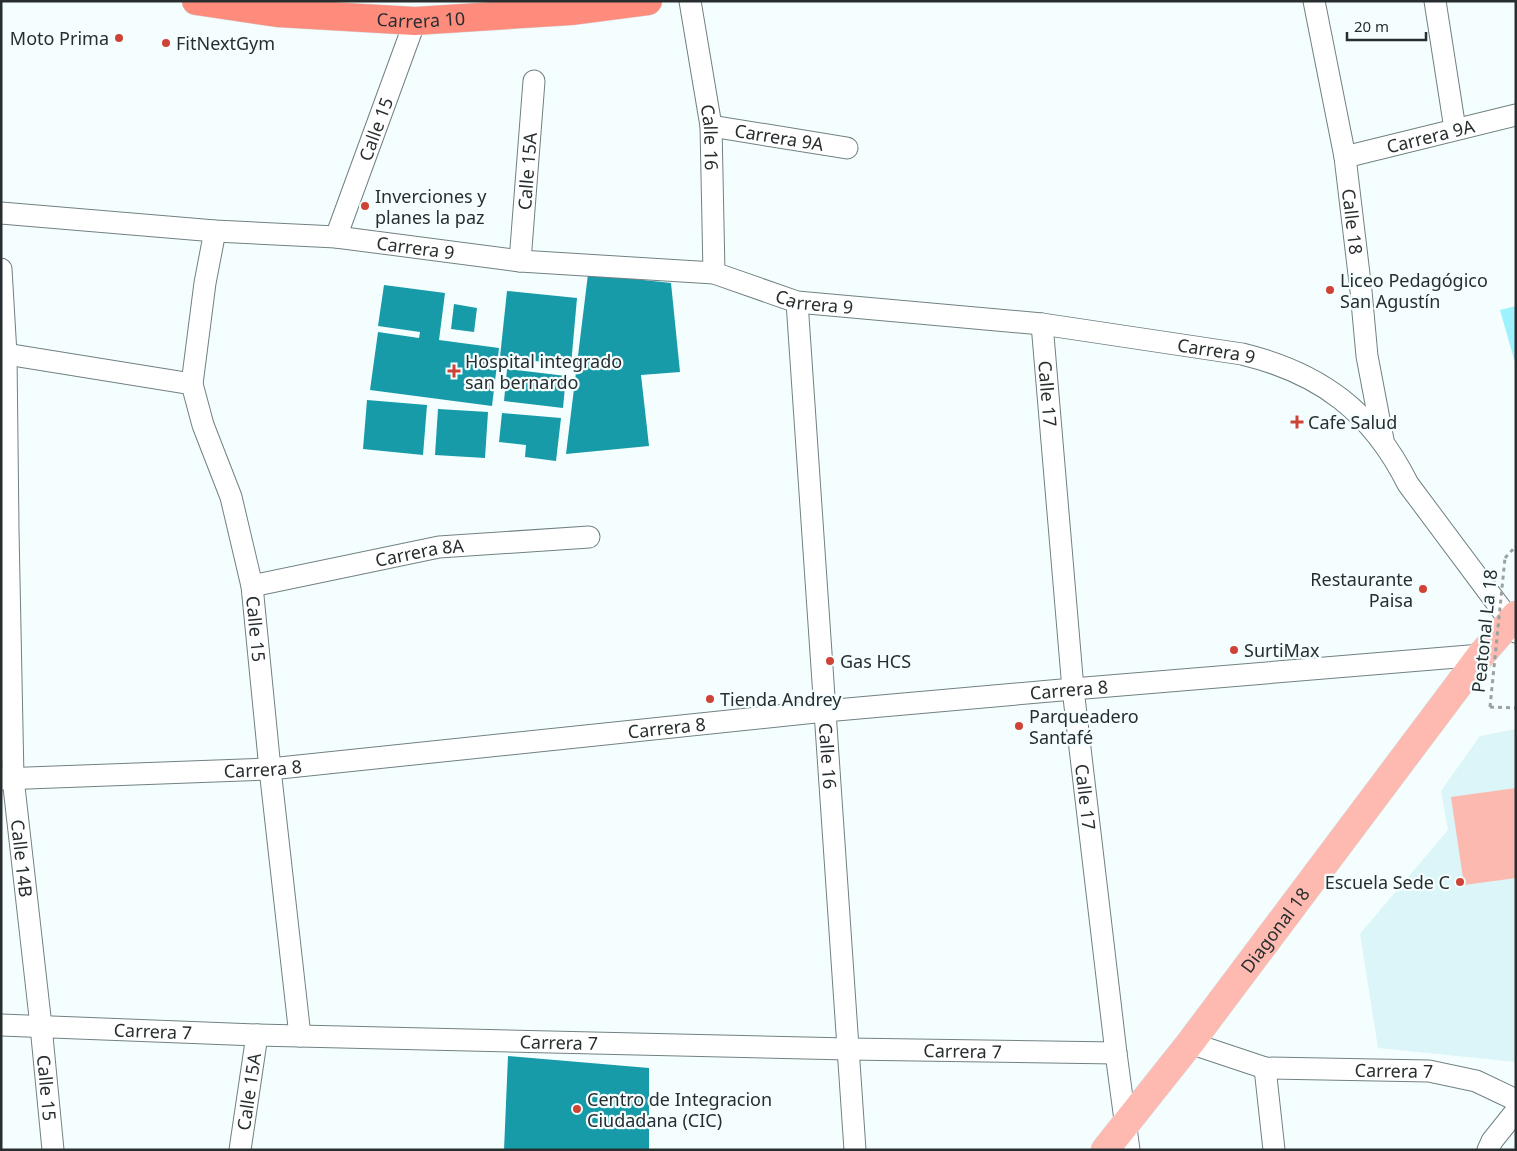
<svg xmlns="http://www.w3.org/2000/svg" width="1517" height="1151" font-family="'Noto Sans',sans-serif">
<rect width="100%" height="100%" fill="#f4feff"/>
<path fill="#dbf5f8" d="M1516,729V1062L1378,1048L1360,934L1448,830L1441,791L1480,736Z"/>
<path fill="#fbb9af" d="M1516,788V878L1464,885L1451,797Z"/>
<path fill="#9df2fd" d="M1516,306V366L1500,310Z"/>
<g fill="#179ba9">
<path d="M588,274L671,283L680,372L641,375L649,446L566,454Z"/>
<path d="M384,285L445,293L439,340L499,348L492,406L370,390L378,332L419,338L420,332L378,326Z"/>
<path d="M507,291L577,298L571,365L500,357Z"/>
<path d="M454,304L477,308L474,332L451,329Z"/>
<path d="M507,369L566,376L563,408L504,401Z"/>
<path d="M367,400L427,405L423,455L363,449Z"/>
<path d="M438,409L488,412L485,458L435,455Z"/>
<path d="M502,413L561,418L556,461L525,457L526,445L499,442Z"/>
<path d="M508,1056L649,1068V1150H504Z"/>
</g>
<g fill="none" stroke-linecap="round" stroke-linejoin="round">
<defs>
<g id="street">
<path id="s1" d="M690,1L711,126L714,273"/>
<path id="s2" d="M1314,1L1345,157L1361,291L1367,356L1383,440"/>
<path d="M1435,1L1455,129"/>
<path id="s3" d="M711,126L847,148"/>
<path id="s4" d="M1345,157L1516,115"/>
<path id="s5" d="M1,213L215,231L336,237L520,261L714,273L797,302L1042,324L1242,354C1321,373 1372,412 1408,484L1511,622L1516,632"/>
<path id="s6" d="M215,231L205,283L192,384L203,425L231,497L252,586L270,769L300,1036"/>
<path id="s7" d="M336,237L415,21"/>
<path id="s8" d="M520,261L534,81"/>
<path id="s9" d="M1,269L6,354L8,530L13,778L41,1026L53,1150"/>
<path id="s10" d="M797,302L855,1150"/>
<path id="s11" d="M1042,324L1073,689L1116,1053L1129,1150"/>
<path d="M6,354L192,384"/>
<path id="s12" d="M252,586L439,547L589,537"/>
<path id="s13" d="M1,779L270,769L825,711L1073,689L1481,655"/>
<path id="s14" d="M1,1025L257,1035L848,1049L1116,1053"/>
<path id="s15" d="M1190,1043L1265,1068L1429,1071L1476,1081L1516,1100"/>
<path d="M1265,1068L1274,1150"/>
<path id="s16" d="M240,1150L257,1035"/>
<path d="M1488,1150L1492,1141L1516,1111"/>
</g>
<g id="primary">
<path id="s17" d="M1105,1150L1190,1043L1481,655L1516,615"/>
</g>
<g id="highway">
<path id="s18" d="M196,1L277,13L415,21L571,11L648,1"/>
</g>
</defs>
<use href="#street" stroke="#718082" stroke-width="23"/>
<use href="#primary" stroke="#d8d9da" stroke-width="29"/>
<use href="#highway" stroke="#d8d9da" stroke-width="29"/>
<g stroke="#99a2a3" stroke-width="3" stroke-dasharray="4 4" stroke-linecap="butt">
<path d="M1505,558L1516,546"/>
<path d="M1490,707L1516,708"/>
</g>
<use href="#street" stroke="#fff" stroke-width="21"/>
<use href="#primary" stroke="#febab1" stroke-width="28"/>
<use href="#highway" stroke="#fe8c7d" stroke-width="28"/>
<path stroke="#99a2a3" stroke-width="3" stroke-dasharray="4 4" stroke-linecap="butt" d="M1490,707L1505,558"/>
</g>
<g fill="#cf4236" stroke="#f4feff" stroke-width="2">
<circle cx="119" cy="38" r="5"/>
<circle cx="166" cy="43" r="5"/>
<circle cx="365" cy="206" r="5"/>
<circle cx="1330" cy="290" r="5"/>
<path d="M451.5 363.5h5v5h5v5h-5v5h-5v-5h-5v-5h5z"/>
<path d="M1294.5 414.5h5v5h5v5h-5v5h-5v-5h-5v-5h5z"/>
<circle cx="1423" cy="589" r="5"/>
<circle cx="1234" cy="650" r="5"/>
<circle cx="830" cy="661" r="5"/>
<circle cx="710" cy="699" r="5"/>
<circle cx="1019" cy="726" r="5"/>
<circle cx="1460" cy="882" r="5"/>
<circle cx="577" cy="1109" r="5"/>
</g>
<g text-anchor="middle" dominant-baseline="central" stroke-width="4.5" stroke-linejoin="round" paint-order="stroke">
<g font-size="18" fill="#282e2f" stroke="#f4feff">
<text stroke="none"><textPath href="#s18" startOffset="226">Carrera 10</textPath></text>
<text stroke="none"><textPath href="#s7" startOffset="115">Calle 15</textPath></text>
<text stroke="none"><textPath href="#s1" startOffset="138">Calle 16</textPath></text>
<text stroke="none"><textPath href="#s4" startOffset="88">Carrera 9A</textPath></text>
<text stroke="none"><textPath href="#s3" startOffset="69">Carrera 9A</textPath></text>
<text stroke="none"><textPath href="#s8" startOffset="90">Calle 15A</textPath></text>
<text stroke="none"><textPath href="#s2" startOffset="224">Calle 18</textPath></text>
<text stroke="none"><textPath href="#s5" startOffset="416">Carrera 9</textPath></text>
<text stroke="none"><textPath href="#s5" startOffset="821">Carrera 9</textPath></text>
<text stroke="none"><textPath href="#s5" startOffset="1226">Carrera 9</textPath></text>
<text stroke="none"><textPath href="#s11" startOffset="70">Calle 17</textPath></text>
<text stroke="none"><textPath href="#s12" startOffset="171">Carrera 8A</textPath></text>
<text stroke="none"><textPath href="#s6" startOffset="409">Calle 15</textPath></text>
<text transform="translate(1484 631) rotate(-84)">Peatonal La 18</text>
<text stroke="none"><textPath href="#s13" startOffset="1072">Carrera 8</textPath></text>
<text stroke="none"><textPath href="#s13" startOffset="668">Carrera 8</textPath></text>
<text stroke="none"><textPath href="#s10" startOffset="455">Calle 16</textPath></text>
<text stroke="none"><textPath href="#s13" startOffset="262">Carrera 8</textPath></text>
<text stroke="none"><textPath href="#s11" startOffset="475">Calle 17</textPath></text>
<text stroke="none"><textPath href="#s9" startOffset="590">Calle 14B</textPath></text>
<text stroke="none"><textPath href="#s17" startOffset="278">Diagonal 18</textPath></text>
<text stroke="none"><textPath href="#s14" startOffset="152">Carrera 7</textPath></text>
<text stroke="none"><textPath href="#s14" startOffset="558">Carrera 7</textPath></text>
<text stroke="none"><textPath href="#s14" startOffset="962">Carrera 7</textPath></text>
<text stroke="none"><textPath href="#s15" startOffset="208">Carrera 7</textPath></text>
<text stroke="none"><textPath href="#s9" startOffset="821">Calle 15</textPath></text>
<text stroke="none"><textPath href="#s16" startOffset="59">Calle 15A</textPath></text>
</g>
<g font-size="18" fill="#282e2f" stroke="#f4feff" text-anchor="start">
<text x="109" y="38" text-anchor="end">Moto Prima</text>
<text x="176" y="43">FitNextGym</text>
<text x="375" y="196">Inverciones y<tspan x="375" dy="21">planes la paz</tspan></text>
<text x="1340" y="280">Liceo Pedagógico<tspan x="1340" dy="21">San Agustín</tspan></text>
<text x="465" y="361">Hospital integrado<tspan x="465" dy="21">san bernardo</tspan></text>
<text x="1308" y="422">Cafe Salud</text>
<text x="1413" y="579" text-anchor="end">Restaurante<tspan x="1413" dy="21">Paisa</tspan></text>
<text x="1244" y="650">SurtiMax</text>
<text x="840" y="661">Gas HCS</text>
<text x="720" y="699">Tienda Andrey</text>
<text x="1029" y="716">Parqueadero<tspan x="1029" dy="21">Santafé</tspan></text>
<text x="1450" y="882" text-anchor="end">Escuela Sede C</text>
<text x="587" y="1099">Centro de Integracion<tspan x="587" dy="21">Ciudadana (CIC)</tspan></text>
</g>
</g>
<rect width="1517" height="1151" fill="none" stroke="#282e2f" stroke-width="5"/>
<path d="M1347 32v8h79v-8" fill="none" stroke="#282e2f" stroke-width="2.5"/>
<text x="1354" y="32" font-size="15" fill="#282e2f" stroke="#f4feff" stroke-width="4" paint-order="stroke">20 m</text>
</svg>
